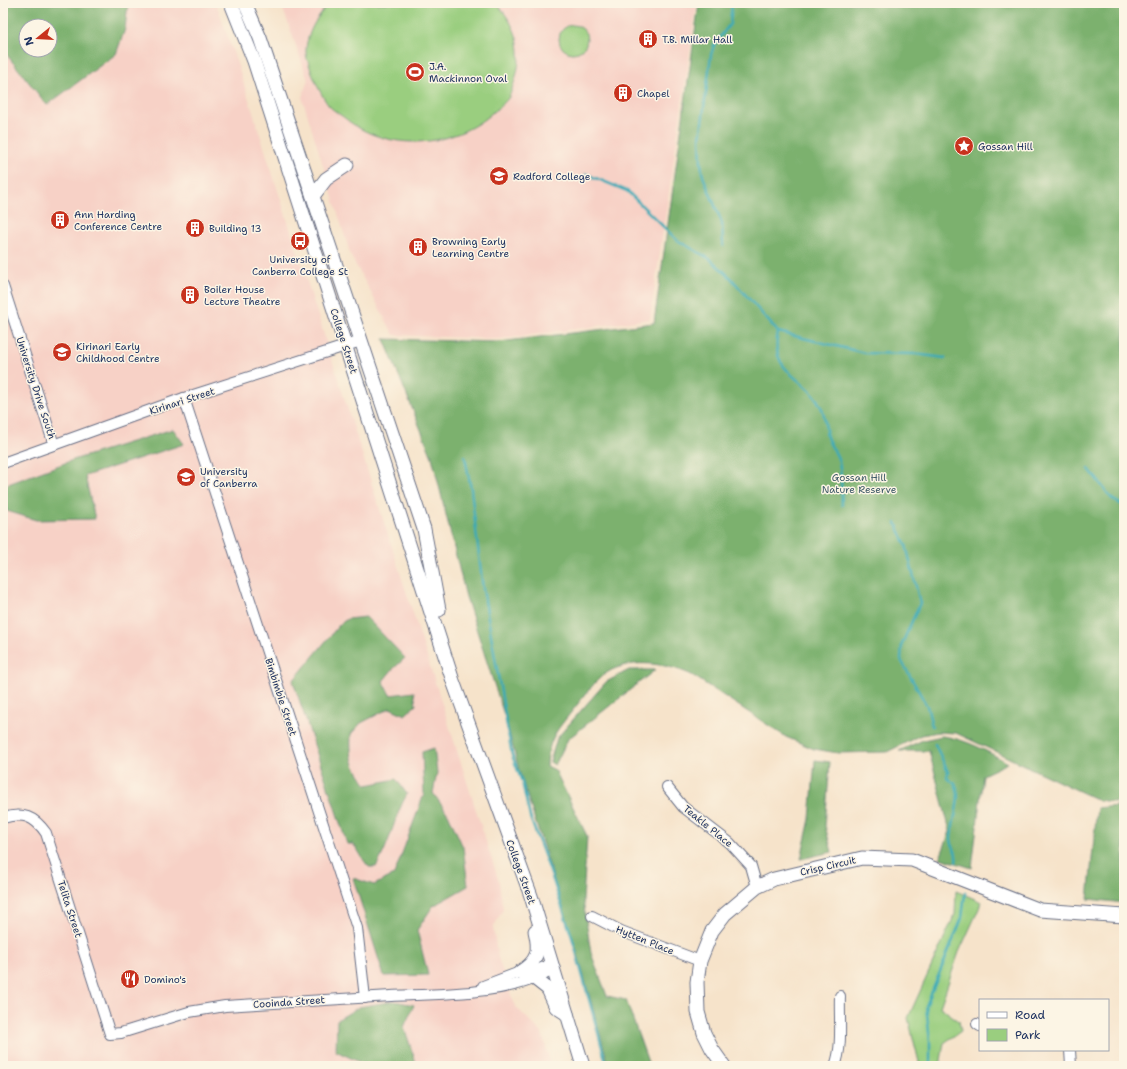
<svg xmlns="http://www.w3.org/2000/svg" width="1127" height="1069" font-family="'Shantell Sans',sans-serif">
<rect width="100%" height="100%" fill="#fcf5e5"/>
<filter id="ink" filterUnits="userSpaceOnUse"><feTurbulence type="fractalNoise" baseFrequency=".025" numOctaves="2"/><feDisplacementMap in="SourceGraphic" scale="8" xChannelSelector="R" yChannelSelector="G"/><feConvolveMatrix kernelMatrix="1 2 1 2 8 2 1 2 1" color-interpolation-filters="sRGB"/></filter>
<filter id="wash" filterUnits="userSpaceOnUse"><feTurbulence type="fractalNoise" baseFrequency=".012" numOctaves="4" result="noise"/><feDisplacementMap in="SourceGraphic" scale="16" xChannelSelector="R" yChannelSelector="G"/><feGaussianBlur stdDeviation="0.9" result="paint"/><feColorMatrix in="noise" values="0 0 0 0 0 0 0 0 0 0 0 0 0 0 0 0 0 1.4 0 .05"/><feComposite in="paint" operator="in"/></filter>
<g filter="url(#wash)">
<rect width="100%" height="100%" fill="#f6e3ca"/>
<g fill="#f7d1c6" fill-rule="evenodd">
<path d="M3,3H216L240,72L499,882L503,909L493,928L498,958L515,1006L542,1033L551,1066H3ZM26,26H50V50H26Z"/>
<path d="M281,3H697L650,319L500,339L394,335L351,256L302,97L308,80Z"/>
</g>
<g fill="#9ace7f" stroke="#5a7e6e">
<path d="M330,3H496C518,27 525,51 514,83C512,88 511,93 509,97C505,103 498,108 493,112C454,148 388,153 346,119C341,115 334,111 329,106C322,97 315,81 311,71C310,65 306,59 306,53C305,36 318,14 330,3Z"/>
<circle cx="573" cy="39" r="14"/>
<path d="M956,891L982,902L959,952L940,1007L959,1021L961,1031L944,1043L940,1066H920L908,1018L955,914Z"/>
</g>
<g fill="#7bb16e" stroke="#4b7066" fill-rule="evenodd">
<path d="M3,3H128L125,29L116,54L47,105L3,50ZM26,26H50V50H26Z"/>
<path d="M699,3H1124V796L1114,802L1098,800L956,733L938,732L921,735L887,752L838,753L814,749L786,737L692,675C666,663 626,656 601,677C591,686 582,699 573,710C557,730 548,739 547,766L555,770L587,836L583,900L591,953L607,996L626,1000L649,1065L609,1066L578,955L519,770L506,721L466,597L432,457L384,339L499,342L654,323Z"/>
<path d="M173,429L184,444L85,476L95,519L36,520L7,511L3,486L73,460Z"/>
<path d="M366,617L405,658L392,670L383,681L390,695L414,692L416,705L405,715L390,708L361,723L351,734C350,759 352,765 367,785L396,779L407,794C394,817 390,844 376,867H369C362,860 360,851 353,844H347L293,681L339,625L347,619Z"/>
<path d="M629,670H655L568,739L555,765L550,762L557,738L606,682Z"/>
<path d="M942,736C966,739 987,751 1008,763L983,775L972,868L940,858L950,831L929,751H899L923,740Z"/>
<path d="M434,748L437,773L433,793L448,814L463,847L468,886L433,906L417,930L428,975L384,976L353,878L374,885L394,875L424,794L422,752Z"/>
<path d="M815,760L830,762L825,826L832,852L801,859L810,819Z"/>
<path d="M1124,800V903L1088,899L1097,808L1117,806Z"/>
<path d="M394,1001L414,1005L404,1027L417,1066H368L336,1051L337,1020L359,1007Z"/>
</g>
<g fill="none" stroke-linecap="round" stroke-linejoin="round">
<g stroke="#3aaab7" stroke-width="2.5">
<path d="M586,174L627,191L677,240L710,259L731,278L778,332L865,353L915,354L945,358"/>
<path d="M723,246L722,223L703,176L701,163L700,138L711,55L714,45L730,24L732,3"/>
<path d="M778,332C768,374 808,377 821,407C826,416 825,427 827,437C830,446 837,453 839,462C842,475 841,491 842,505"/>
<path d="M465,457L471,489L483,589L512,755L522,782L530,817L551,874L572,937L607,1066"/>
<path d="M1089,469L1112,499L1124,506"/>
<path d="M896,523L906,545L920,603L902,644L901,660L927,706L932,726"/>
<path d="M935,744L948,772L947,778C949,780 953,782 955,784C963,797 951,825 951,839C952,850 958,850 956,862"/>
<path d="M930,1066V1041L926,1006L962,918L965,893"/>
</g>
</g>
</g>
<g filter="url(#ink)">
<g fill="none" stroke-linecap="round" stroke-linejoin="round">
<defs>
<g id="minor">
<path d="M3,286L54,445"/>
<path d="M184,398L357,928L365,998"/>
<path d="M3,463L184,398L361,341"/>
<path d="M667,787L683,807L730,843L751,866L757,887"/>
<path d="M3,818C23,812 34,816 46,833L110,1034L121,1033L189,1012L225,1006C280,1003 336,999 391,996C438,994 514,995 554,969"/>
<path d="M592,916L621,931L700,961"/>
<path d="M483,986L520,972L526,975L544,967L554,969"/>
<path d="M977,1024L980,1026"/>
<path d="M1070,1050L1071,1066"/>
<path d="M835,1066C843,1046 839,1018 840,996"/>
</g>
<g id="tertiary">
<path d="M231,3L254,61L453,681L531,896L583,1066"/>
<path d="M245,3L260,38L424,529L439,610"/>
<path d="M313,196L326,179L347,165"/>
<path d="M520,972C538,961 540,951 535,931"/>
<path d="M534,978L548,989L556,1007L567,1014"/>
<path d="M724,1066L712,1049L704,1033L698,1012L697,982L700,961L712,931L725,914L757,887L774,879L862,858L912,860L1040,910L1124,916"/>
</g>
</defs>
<use href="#minor" stroke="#686e84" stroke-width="12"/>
<use href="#tertiary" stroke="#686e84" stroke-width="15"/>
<use href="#minor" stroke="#fff" stroke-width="10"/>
<use href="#tertiary" stroke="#fff" stroke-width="13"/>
</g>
</g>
<defs>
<symbol id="building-disc" viewBox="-11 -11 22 22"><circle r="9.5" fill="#c8321e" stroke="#fcf5e5"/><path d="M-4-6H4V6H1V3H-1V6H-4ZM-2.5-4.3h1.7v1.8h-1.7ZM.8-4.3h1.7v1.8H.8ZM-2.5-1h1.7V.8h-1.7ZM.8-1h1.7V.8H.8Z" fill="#fff"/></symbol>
<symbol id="stadium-disc" viewBox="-11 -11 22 22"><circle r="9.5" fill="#c8321e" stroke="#fcf5e5"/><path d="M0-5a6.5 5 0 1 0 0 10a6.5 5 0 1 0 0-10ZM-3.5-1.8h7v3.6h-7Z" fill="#fff"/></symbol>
<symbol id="sight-disc" viewBox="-11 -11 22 22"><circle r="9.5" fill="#c8321e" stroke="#fcf5e5"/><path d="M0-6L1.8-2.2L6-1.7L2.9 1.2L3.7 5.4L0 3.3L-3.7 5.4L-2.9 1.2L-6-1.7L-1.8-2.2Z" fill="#fff"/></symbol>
<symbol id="school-disc" viewBox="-11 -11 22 22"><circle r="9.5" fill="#c8321e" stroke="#fcf5e5"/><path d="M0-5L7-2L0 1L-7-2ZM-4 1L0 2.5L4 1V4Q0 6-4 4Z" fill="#fff"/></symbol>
<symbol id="bus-disc" viewBox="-11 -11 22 22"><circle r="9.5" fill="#c8321e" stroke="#fcf5e5"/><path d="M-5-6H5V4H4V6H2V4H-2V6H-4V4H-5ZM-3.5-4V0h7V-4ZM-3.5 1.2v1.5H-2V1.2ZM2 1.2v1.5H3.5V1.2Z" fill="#fff"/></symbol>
<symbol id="university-disc" viewBox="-11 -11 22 22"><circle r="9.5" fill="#c8321e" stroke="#fcf5e5"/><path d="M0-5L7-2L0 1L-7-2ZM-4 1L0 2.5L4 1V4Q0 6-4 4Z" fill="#fff"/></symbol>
<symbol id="restaurant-disc" viewBox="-11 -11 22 22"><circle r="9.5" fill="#c8321e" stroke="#fcf5e5"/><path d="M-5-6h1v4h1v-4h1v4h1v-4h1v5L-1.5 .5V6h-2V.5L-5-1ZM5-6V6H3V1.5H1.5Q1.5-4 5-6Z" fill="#fff"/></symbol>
</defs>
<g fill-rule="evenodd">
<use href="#building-disc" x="637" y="28" width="22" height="22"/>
<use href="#stadium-disc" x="404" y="61" width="22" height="22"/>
<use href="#building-disc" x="612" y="82" width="22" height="22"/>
<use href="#sight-disc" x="953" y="135" width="22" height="22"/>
<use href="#school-disc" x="488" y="165" width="22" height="22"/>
<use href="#building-disc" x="49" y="209" width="22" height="22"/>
<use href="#building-disc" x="184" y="217" width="22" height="22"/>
<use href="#bus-disc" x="289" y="230" width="22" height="22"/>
<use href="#building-disc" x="407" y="236" width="22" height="22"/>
<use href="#building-disc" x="179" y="284" width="22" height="22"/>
<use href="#school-disc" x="51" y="341" width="22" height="22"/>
<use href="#university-disc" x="175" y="466" width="22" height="22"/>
<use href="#restaurant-disc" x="119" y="968" width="22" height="22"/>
</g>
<g text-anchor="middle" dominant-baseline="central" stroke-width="3" stroke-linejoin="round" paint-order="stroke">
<g font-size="10" fill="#1b2f5e" stroke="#fcf5e5" text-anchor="start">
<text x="662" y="39">T.B. Millar Hall</text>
<text x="429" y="66">J.A.<tspan x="429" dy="12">Mackinnon Oval</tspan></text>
<text x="637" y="93">Chapel</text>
<text x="978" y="146">Gossan Hill</text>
<text x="513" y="176">Radford College</text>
<text x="74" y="214">Ann Harding<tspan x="74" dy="12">Conference Centre</tspan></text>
<text x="209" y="228">Building 13</text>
<text x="432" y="241">Browning Early<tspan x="432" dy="12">Learning Centre</tspan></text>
<text x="300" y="259" text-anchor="middle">University of<tspan x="300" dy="12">Canberra College St</tspan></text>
<text x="204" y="289">Boiler House<tspan x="204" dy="12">Lecture Theatre</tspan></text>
<text x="76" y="346">Kirinari Early<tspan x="76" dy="12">Childhood Centre</tspan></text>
<text x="200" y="471">University<tspan x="200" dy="12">of Canberra</tspan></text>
<text x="144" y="979">Domino's</text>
</g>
<g font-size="10" fill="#1b2f5e" stroke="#fcf5e5">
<text transform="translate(344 341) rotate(72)">College Street</text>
<text transform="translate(36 388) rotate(72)">University Drive South</text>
<text transform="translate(182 401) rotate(-18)">Kirinari Street</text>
<text transform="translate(281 697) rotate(72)">Bimbimbie Street</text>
<text transform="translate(708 826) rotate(39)">Teakle Place</text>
<text transform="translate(828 866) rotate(-13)">Crisp Circuit</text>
<text transform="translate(521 872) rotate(70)">College Street</text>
<text transform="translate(70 909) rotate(72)">Telita Street</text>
<text transform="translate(645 940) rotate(22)">Hytten Place</text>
<text transform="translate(289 1002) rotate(-4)">Cooinda Street</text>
</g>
<g font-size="10" fill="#3b5766" stroke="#fcf5e5">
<text x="859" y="477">Gossan Hill<tspan x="859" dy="12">Nature Reserve</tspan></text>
</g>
</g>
<rect width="1127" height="1069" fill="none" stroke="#fcf5e5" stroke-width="16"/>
<rect x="979" y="999" width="130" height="52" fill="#fcf5e5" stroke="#a2a6af"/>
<rect x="987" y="1012" width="20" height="6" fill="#ffffff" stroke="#a2a6af"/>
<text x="1015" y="1019" font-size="12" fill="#1b2f5e">Road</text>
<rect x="987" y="1029" width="20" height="12" fill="#9ace7f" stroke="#a2a6af"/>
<text x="1015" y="1039" font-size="12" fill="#1b2f5e">Park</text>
<g transform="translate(38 38) rotate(252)"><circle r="19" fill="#fcf5e5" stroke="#a2a6af"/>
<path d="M0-3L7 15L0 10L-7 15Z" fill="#c8321e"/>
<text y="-6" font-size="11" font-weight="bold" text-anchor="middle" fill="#1b2f5e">N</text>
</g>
</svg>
